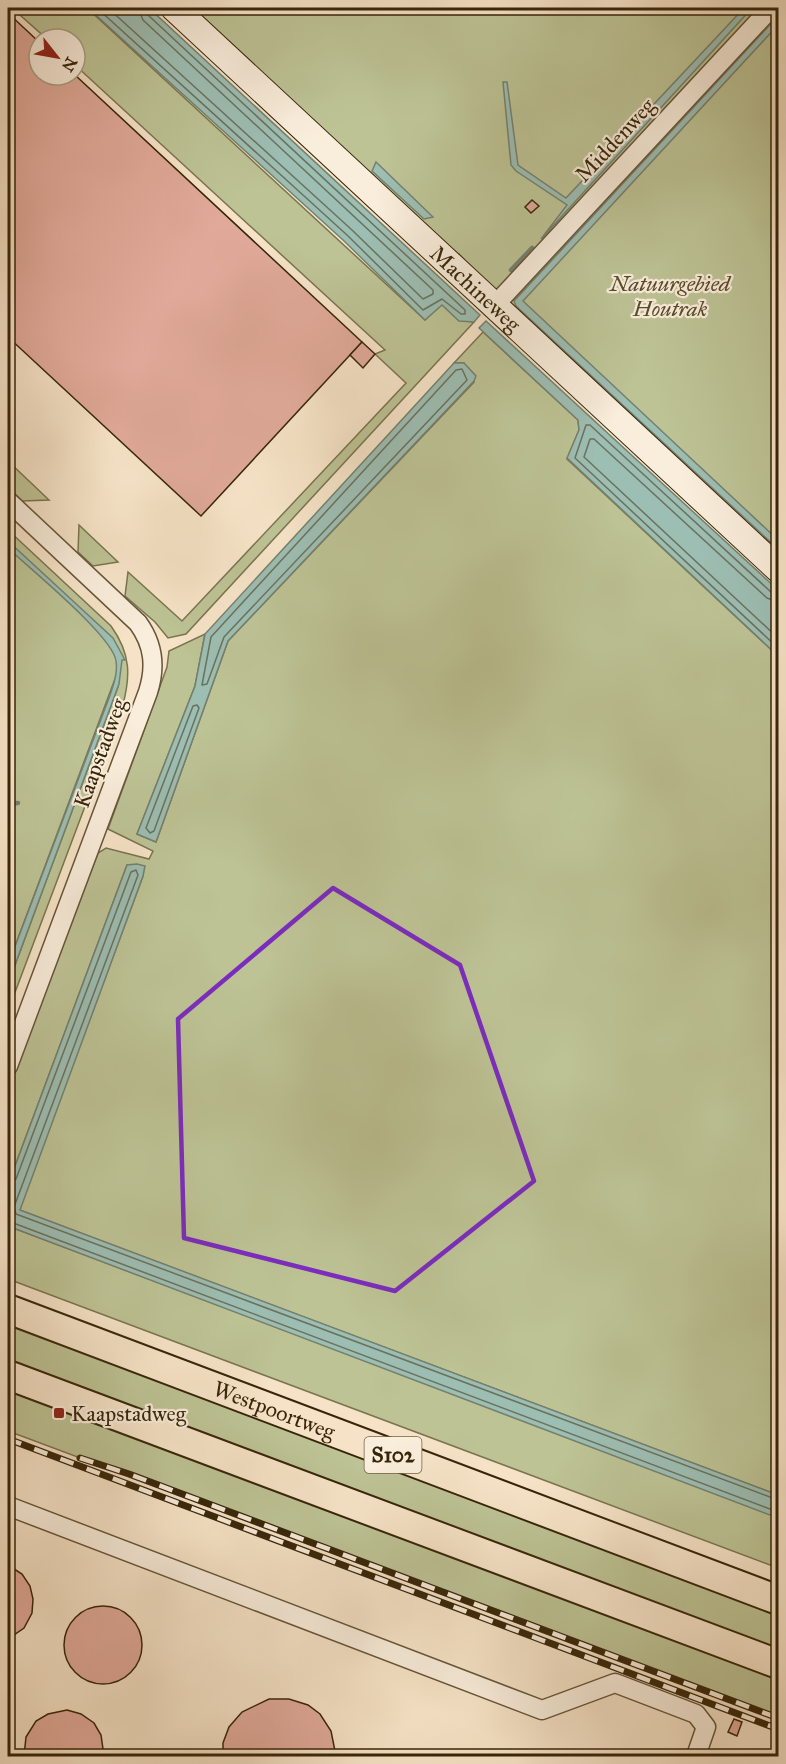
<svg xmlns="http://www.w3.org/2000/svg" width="786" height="1764" font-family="'IM FELL Great Primer',serif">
<rect width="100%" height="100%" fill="#f6e3c7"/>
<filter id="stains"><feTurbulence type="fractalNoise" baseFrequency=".00333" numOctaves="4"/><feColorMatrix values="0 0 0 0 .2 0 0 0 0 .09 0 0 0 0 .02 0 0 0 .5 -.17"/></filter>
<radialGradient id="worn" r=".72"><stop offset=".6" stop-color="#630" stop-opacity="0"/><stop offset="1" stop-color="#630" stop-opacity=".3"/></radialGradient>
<g fill="#bdc395" stroke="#7a744f" stroke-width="1.5">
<path d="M12,8H87L425,320L442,304L459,320L474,322L186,634L168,638L155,622L125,596L128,572L182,621L406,383L375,354L385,350L75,65V39H47Z"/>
<path d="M183,8H765L496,293L459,254H450Z"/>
<path d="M778,8V560L506,300Z"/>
<path d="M483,332L578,420L579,430L567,459L778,656V1495L19,1210L143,876L144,866L127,865L8,1185V1090L98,853L106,848L149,859L153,851L108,829L167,667L169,651L205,634L195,686L137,834L156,842L228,641L474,382L464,363H454Z"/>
<path d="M8,461L49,500L22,501L8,487Z"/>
<path d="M79,525L118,562L93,566L78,552Z"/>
<path d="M8,530L111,626C131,654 131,676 122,708L8,1011V984L118,687L115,679L8,965Z"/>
<path d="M8,1226L778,1516V1568L8,1279Z"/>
<path d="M8,1324L778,1607V1656L8,1366Z"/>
<path d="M8,1390L778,1676V1719L8,1431Z"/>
</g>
<g fill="#9dbeb3" stroke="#74816f" stroke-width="1.5">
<path d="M88,8H149L480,315L474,322L459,321L442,305L425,320L343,240Z"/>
<path d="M744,8H752L541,239L567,205L516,171L511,165L503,82H507L518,165L566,198Z"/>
<path d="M778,16V25L523,301L778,540V549L516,306L514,301Z"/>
<path d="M376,162L433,217L424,219L372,171Z"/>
<path d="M486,321L778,590V656L567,458L579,430L578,420L479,328Z"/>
<path d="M454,363H464L476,376L474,381L228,641L156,842L137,834L195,686L205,634Z"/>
<path d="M8,541L113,638L125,660H122L119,684L8,984V965L109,698C113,686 118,674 116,661C113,636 29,568 8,548Z"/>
<path d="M137,864L145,866L143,876L20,1210L778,1495V1518L8,1226V1185L127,865Z"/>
</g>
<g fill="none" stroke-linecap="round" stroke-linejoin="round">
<g stroke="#6a725e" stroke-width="1.5">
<path d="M97,8L347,235L423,310L442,299L461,314H465V310L148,15L146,8"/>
<path d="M108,8L352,230L423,299L433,294V290L143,20L138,8"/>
<path d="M462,369L467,380L224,637L207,684L202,685L211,637L456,370Z"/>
<path d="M778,594L772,593L590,425H586L575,458L778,648"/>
<path d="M778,602L767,598L594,439H590L584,457L778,638"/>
<path d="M197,705L199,708L154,831L150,833L146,828L193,706Z"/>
<path d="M8,1184L16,1179L131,872L136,870L138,875L14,1207L16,1214L778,1500"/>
<path d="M8,1221L778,1512"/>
</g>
<g stroke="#74816f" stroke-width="4.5">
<path d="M511,270L532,248"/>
<path d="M8,804L18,803"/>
</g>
</g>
<g fill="#e0a999" stroke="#372509" stroke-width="1.5">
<path d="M8,13L39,42V75H75L362,342L201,516L8,337Z"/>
<path d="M532,200L539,206L531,213L525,207Z"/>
<path d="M362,342L375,354L363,368L350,355Z"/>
<path d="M8,1565L22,1574L30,1586L33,1599L32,1613L24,1628L8,1639Z"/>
<circle cx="103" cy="1645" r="39"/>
<path d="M269,1699H289L308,1705L320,1714L331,1731L336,1756H223V1743L229,1727L242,1712Z"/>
<path d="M67,1710L81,1714L94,1723L101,1735L104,1756H24L26,1737L36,1721L48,1714Z"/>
<path d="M734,1719L742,1722L737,1736L728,1732Z"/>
<path d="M435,1751L456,1756H407L415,1753Z"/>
</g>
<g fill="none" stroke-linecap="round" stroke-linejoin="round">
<defs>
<g id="street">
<path d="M495,305L771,8"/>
<path d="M8,501L138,623C154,645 156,667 148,692L8,1066"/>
<path d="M8,1506L542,1710L615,1683L696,1714L706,1727L696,1756"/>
</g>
<g id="secondary">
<path id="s1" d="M174,8L778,569"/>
</g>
<g id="primary">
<path id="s2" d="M8,1309L778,1600"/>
<path d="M8,1375L778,1664"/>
</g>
</defs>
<use href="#street" stroke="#675438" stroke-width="21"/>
<use href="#secondary" stroke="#372509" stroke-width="28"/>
<use href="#primary" stroke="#372509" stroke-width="32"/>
<use href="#street" stroke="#f9eddb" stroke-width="18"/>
<use href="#secondary" stroke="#f9eddb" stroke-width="26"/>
<use href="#primary" stroke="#f6e3c7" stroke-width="28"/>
<defs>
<g id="rail">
<path d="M8,1439L778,1729"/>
<path d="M80,1458L129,1474L778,1718"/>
</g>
</defs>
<use href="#rail" stroke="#372509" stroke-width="7"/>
<use href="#rail" stroke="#f9eddb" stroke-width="4.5" stroke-dasharray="14" stroke-linecap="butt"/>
</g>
<path fill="none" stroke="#7b2cbf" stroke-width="4.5" stroke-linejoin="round" d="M333,888L460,965L534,1181L395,1291L184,1238L178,1019Z"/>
<rect fill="#8f2418" stroke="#f9eddb" stroke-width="2" x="53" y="1407" width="12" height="12" rx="3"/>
<g text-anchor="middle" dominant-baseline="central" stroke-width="4.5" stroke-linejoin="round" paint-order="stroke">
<rect fill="#f9eddb" stroke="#716148" stroke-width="1.5" x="364.5" y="1437" width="57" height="36" rx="4.5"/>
<g font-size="21" font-weight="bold" fill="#372509">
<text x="393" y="1455">S102</text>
</g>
<g font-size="22" fill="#372509" stroke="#f9eddb">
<text transform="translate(615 140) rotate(-47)">Middenweg</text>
<text stroke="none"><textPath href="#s1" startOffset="412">Machineweg</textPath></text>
<text transform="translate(100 753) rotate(-70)">Kaapstadweg</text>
<text stroke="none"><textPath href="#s2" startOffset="285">Westpoortweg</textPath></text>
</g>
<g font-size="22" font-style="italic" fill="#584c2c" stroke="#f9eddb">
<text x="670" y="283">Natuurgebied<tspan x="670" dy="25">Houtrak</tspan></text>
</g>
<g font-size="22" fill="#372509" stroke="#f9eddb" text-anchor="start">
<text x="71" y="1413">Kaapstadweg</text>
</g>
</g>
<rect width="786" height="1764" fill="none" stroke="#f6e3c7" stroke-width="30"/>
<rect x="9" y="9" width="768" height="1746" fill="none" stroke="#372509" stroke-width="3"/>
<rect x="15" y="15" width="756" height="1734" fill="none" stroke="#372509" stroke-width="1.5"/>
<g transform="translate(57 57) rotate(121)"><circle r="28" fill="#f9eddb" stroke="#ab9d87" stroke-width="1.5"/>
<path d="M0-4.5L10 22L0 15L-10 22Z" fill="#8f2418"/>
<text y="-9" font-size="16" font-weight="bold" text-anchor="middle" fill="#372509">N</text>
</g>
<rect width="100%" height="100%" filter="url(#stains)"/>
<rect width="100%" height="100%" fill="url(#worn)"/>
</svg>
